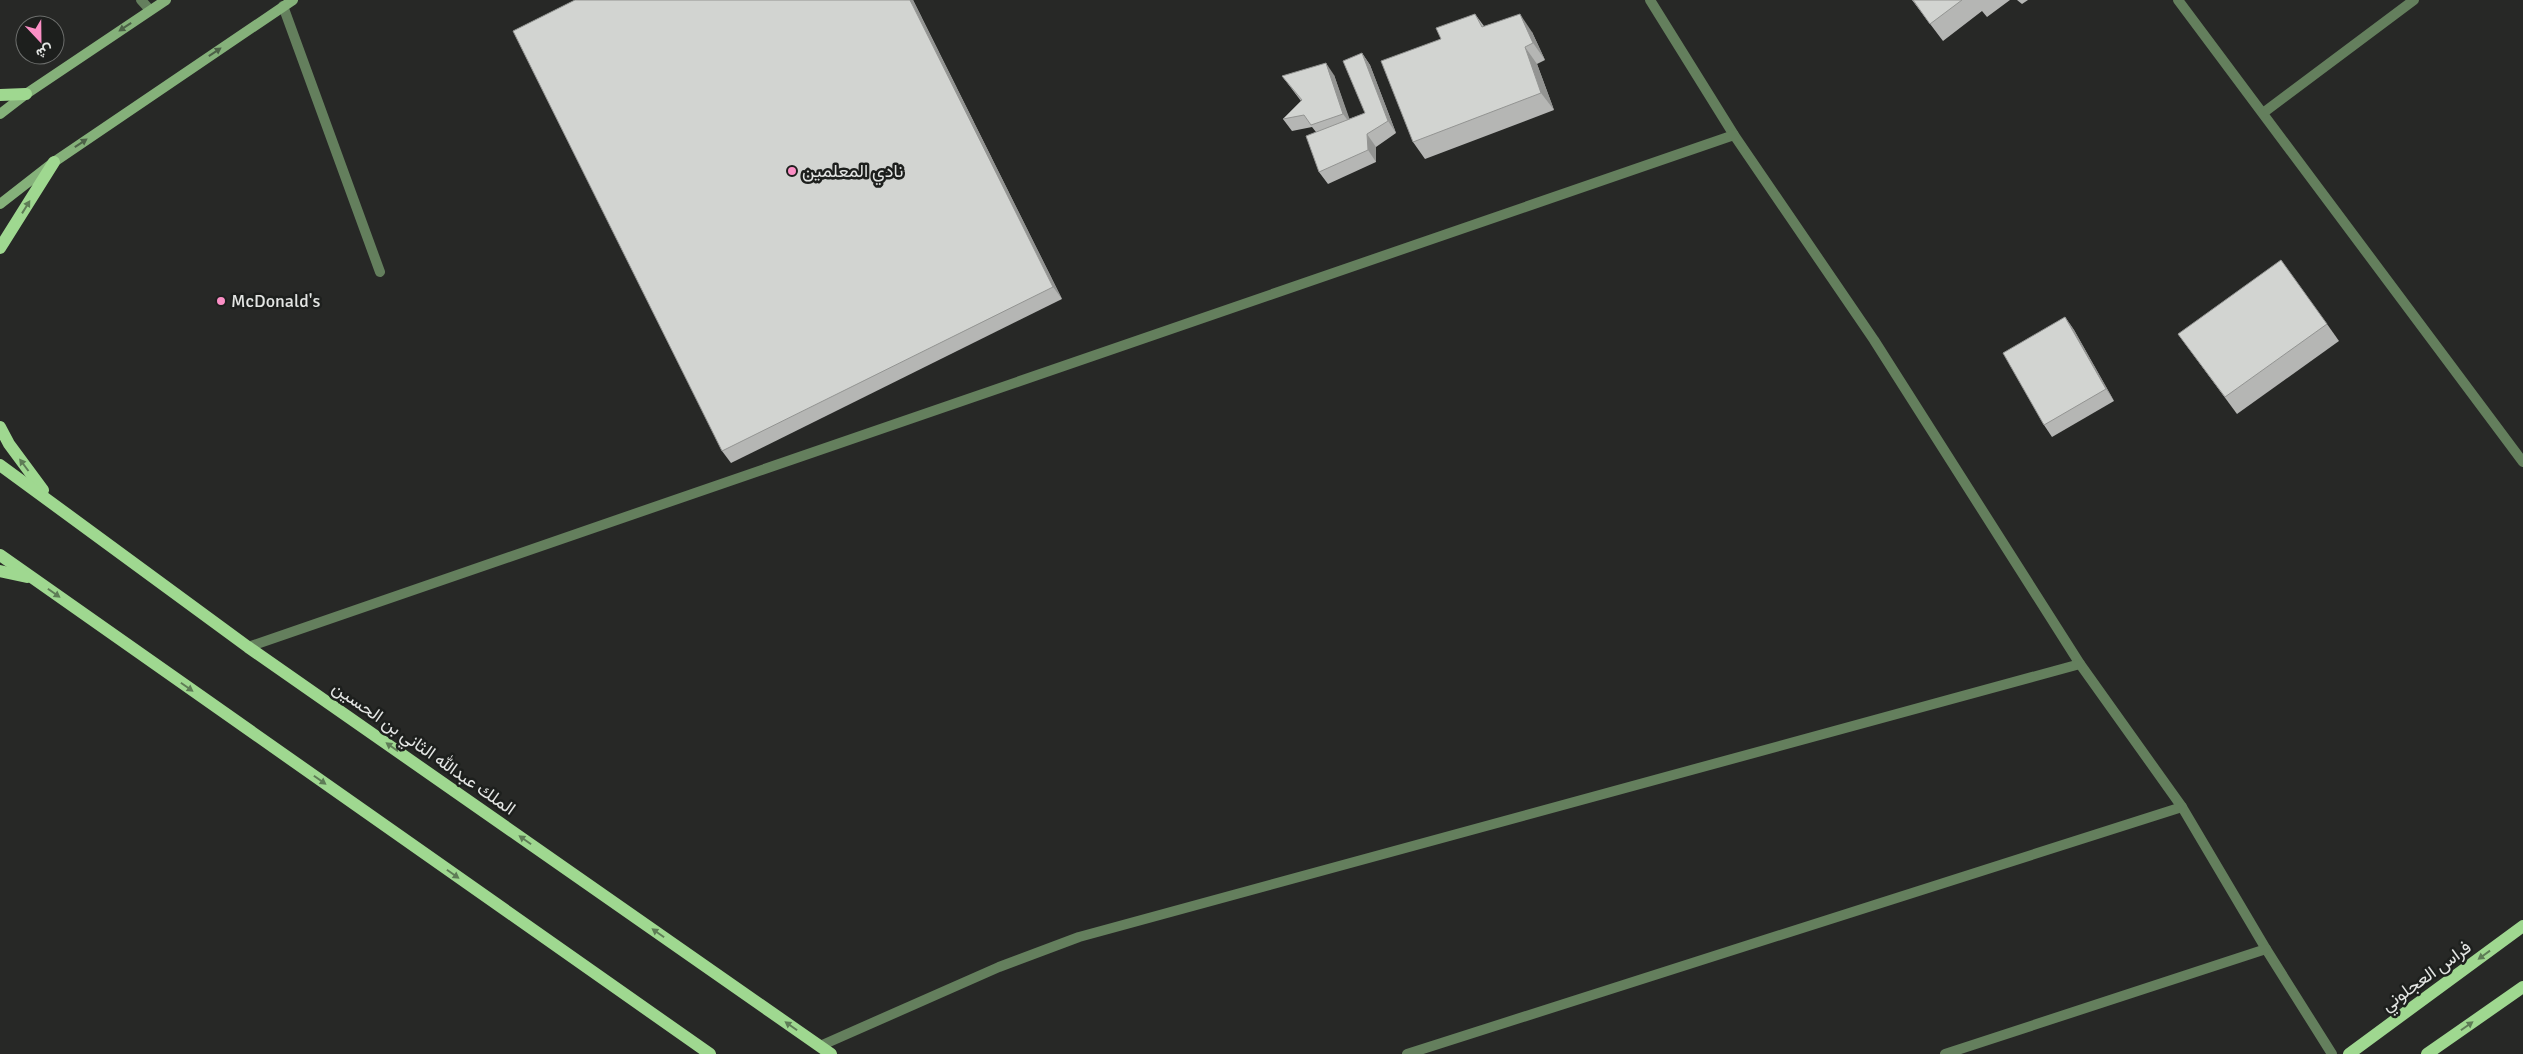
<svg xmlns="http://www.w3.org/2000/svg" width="2523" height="1054" font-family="Signika,Vazirmatn,sans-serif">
<rect width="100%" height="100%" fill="#272826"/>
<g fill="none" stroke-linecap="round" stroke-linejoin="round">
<path stroke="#647f5d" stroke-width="10" d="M283,6L380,272"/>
<g stroke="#647f5d" stroke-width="10">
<path d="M141,0L150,10"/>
<path d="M1650,0L1734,135L1874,340L2080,664L2182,807L2266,949L2332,1054"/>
<path d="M2178,0L2523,462"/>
<path d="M2263,113L2414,0"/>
<path d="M248,647L1734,135"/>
<path d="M820,1046L999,967L1079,937L2080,664"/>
<path d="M1407,1054L2182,807"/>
<path d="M1945,1054L2266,949"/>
</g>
<g stroke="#85b17a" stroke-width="10">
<path d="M0,114L26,94L166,0"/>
<path d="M0,204L54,162L293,0"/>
</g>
<g stroke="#9fd890" stroke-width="12">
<path d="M0,95L26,94"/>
<path d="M0,248L54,162"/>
<path d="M0,427L9,444L43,490"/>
<path d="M0,465L248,647L831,1054"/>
<path d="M0,555L710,1054"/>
<path d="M0,571L27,577"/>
<path d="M2349,1054L2523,926"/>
<path d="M2427,1054L2523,987"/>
</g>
</g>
<g fill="#b5b6b4">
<path d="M913,0L1062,299L731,463L722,451Z"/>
<path d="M1912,0H2010L1987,17L1982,11L1943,41Z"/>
<path d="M2017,0H2028L2022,4Z"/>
<path d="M1475,14L1484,26L1532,32L1545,60L1537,64L1554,110L1425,159L1413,142Z"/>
<path d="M1362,53L1370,65L1396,133L1376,147V162L1328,184L1319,172L1316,132L1312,127L1292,131L1283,119L1301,101L1282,76L1334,75L1349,119L1365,113Z"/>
<path d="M2065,317L2074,330L2114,401L2052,437L2044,425Z"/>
<path d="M2327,324L2339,341L2237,414L2178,334Z"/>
</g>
<g fill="#939492">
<path d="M910,0H913L1062,299L1053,287Z"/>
<path d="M1520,14L1532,32L1545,60L1533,43Z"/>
<path d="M1525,47L1537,64L1554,110L1541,93Z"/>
<path d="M1362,53L1370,65L1396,133L1388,121Z"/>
<path d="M1326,63L1334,75L1352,126L1343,114Z"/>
<path d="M1367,134L1376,147V162L1368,150Z"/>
<path d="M2065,317L2074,330L2114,401L2106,389Z"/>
</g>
<g fill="#d2d4d1" stroke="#939492">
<path d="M575,0H910L1053,287L722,451L513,31Z"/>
<path d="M1913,0H1962L1930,24Z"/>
<path d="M1475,14L1482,27L1520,14L1533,43L1525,47L1541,93L1413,142L1381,61L1441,39L1436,28Z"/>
<path d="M1362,53L1388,121L1367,134L1368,150L1319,172L1306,136L1365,113L1343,61Z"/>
<path d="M1326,63L1343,114L1311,125L1304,115L1283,119L1302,100L1282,76Z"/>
<path d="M2281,260L2327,324L2225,397L2178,334Z"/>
<path d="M2065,317L2106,389L2044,425L2003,353Z"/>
</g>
<defs><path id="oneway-solid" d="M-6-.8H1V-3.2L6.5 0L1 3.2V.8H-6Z" transform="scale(1.25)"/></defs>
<g fill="#4c6147">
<use href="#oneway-solid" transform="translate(125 27) rotate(146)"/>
<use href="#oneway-solid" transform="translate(215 52) rotate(-34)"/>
<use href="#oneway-solid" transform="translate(81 143) rotate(-34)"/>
</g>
<g fill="#5e7c56">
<use href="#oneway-solid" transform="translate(26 207) rotate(-58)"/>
<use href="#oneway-solid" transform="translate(24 465) rotate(-127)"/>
<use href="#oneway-solid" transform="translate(54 593) rotate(35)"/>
<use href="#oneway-solid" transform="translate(187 687) rotate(35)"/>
<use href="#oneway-solid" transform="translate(392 747) rotate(-145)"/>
<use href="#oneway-solid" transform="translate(320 780) rotate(35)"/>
<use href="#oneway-solid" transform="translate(525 840) rotate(-145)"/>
<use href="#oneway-solid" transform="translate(453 874) rotate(35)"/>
<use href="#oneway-solid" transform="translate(658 933) rotate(-145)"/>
<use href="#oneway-solid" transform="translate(2484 955) rotate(144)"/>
<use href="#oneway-solid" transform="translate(791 1026) rotate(-145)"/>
<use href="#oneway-solid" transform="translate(2467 1026) rotate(-35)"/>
</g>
<g fill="#fb8fc5" stroke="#1d1f1d" stroke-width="2">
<circle cx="792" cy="171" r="5"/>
<circle cx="221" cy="301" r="5"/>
</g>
<g text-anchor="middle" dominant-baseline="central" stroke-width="5" stroke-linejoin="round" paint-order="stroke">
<g font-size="18" fill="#e3e5e3" stroke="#1d1f1d" text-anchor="start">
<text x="802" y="171">نادي المعلمين</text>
<text x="231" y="301">McDonald's</text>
</g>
<g font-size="18" fill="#e3e5e3" stroke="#1d1f1d">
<text transform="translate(424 748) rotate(35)">الملك عبدالله الثاني بن الحسين</text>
<text transform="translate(2426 976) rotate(-36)">فراس العجلوني</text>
</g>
</g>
<g transform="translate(40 40) rotate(158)"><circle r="24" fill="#1d1f1d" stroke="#6c6e6c"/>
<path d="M0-4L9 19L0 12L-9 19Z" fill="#fb8fc5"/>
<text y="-8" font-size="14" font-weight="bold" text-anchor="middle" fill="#e3e5e3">ش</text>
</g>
</svg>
